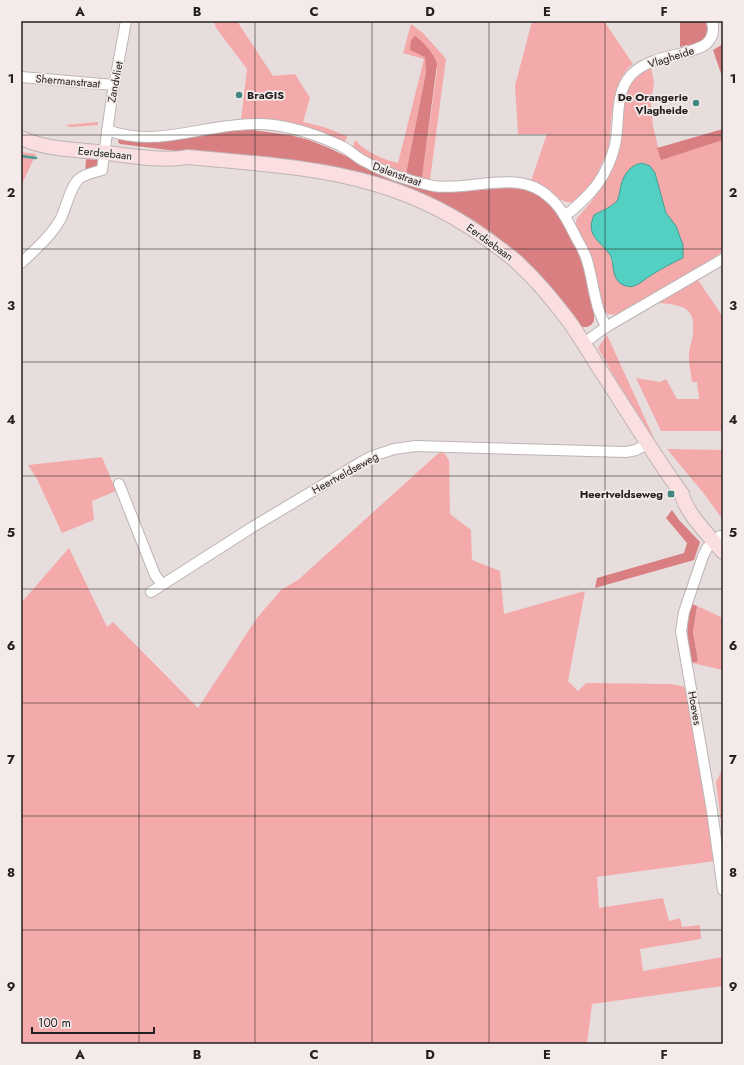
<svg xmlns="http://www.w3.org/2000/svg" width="744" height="1065" font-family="Jost,sans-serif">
<rect width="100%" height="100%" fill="#e7dddd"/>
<g fill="#f4aaaa" fill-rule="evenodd">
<path d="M214,21H237L273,76L295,74L310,98L303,122L324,127L347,136L346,140L342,143L259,119L241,120L247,69L216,28Z"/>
<path d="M532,21H604L633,64C611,80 612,120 609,146C604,160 585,207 566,202C559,200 554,193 548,189C543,186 537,183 531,181L547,134H518L515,86Z"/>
<path d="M411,24L423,33L446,59L430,180L422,178L437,70L426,57V72L406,174L394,171L357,152L353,147L355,140C366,152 382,159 398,163L424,59L403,53Z"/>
<path d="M651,68L654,82L651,104L653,126L661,159L723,140V252L621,313C614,315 610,316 604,311L594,267L575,226L577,218L591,202L606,179L625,93L633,79L645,70ZM642,163L650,166L655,173L666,213L676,226L683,258L667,266L634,286L611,261L609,253L595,238L599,212C605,209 611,207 616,202C619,199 619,194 620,190C622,177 629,165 642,163Z"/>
<path d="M98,122V125L71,127L65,125Z"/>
<path d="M21,152L36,154L21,186Z"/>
<path d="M698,280L723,317V431H661L636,378L660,382L666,379L677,399H699L697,382H692C691,374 689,365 689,357C688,349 693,340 693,332C696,306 680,305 659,303Z"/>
<path d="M607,335L654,438H649L598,348Z"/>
<path d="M667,449L723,450V520L705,495Z"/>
<path d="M442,450L449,460L450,514L471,530L472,560L500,571L504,614L585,591L568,681L578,691L586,683L671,684L686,687L702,773L715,861L597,877L599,908L663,898L669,921L680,918L682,927L700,925L701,939L640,949L643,971L723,957V986L592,1004L587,1044H21V603L69,548L107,627L113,622L198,708L257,618L281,590L298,580Z"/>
<path d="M102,457L116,491L92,501L94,520L62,533L37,479L28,465Z"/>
<path d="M697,606L723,618V670L692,663L698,661L693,632Z"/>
<path d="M723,768V837L716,782Z"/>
</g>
<g fill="#d97f82">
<path d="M680,21H705C715,42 695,43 680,47Z"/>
<path d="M415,36C423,41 435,55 437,64L422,178L406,174L426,72L425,57L410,50L411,40Z"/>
<path d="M723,44V79L713,50Z"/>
<path d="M723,129V140L661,160L657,148Z"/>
<path d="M252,130L290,135L309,140L329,148L398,181L416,187L431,190L456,192L506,188L527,189L535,192L551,205L560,217L576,247L588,281L594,313V321L591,325L587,327H581L577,324L559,302L429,199L224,157L120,144L118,142L119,139L121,138C159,148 189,136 227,131C235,130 244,130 252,130Z"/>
<path d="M87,159L100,160C98,168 92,170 85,173L86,160Z"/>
<path d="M672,510L679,520L700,542L694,560L595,588L597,578L684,553L687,543L666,518Z"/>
<path d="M692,604L697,606L693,632L698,661L692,663C688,643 684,623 692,604Z"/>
</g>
<path fill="#54d0c2" stroke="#459b91" d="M642,163L650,166L655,173L666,213L676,226L683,245V258C672,263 661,269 650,276C645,279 640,284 634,286C629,288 621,285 618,281C611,273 615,259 608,252C597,239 586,234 594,215C601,211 610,208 616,202C619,199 619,194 620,190C622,177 629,165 642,163Z"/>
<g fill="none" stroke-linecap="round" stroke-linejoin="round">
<path stroke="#459b91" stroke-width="2.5" d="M21,156L36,158"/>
<defs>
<g id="minor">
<path d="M21,77L114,85"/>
<path d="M107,130C157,149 206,123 257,124C285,124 313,133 339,145C347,148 354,155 362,160C383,172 409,181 433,186C472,192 518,167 550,198C563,209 570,226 578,241C581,246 584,252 586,257C592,275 593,293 599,311C601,316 604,322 606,327"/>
<path d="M565,216C590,196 607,178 615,145C620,122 614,94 631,75C645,60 668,57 687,52C693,50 701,48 706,44C713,38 714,29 712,21"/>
<path d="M21,263C35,250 50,237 60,220C66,209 70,187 79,179C85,174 95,172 102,170L111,103L126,21"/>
<path d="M584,343L606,327L723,259"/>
<path d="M119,484L155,575L162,584"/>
<path d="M720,536L707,548L703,556L684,612L681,631L712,811L723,890"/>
<path d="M151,592L251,528L363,461L373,456L394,449L416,446L626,452L636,450L647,444"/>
</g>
<path id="secondary" d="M24,139C45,149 76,150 99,152C127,155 161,162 187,157C249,163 315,166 375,184C420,197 462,219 499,248C506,253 513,258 519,264C537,281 553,300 568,320C580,336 590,354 601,371C628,412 653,454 682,494C685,512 711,538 723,552"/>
</defs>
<use href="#minor" stroke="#beb4b4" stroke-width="12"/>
<use href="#secondary" stroke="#beb4b4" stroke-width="16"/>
<use href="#minor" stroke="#fff" stroke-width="10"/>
<use href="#secondary" stroke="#fbdedf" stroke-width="14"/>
</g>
<path fill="none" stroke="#23201f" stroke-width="1" stroke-opacity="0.55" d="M139,21V1044M255,21V1044M372,21V1044M489,21V1044M605,21V1044M21,135H723M21,249H723M21,362H723M21,476H723M21,589H723M21,703H723M21,816H723M21,930H723"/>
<g fill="#42877f" stroke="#f4eaea" stroke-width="1.5">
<circle cx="239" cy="95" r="4"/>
<circle cx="696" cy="103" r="4"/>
<rect x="667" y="490" width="8" height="8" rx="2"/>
</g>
<g text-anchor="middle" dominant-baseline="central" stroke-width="3.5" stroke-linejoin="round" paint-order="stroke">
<g font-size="11" fill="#23201f" stroke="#f4eaea">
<text transform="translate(671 57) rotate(-18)">Vlagheide</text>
<text transform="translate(68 81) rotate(5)">Shermanstraat</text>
<text transform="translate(115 82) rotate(-79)">Zandvliet</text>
<text transform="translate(105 153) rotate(6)">Eerdsebaan</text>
<text transform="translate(397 174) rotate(20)">Dalenstraat</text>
<text transform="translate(490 242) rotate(36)">Eerdsebaan</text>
<text transform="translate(345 473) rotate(-29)">Heertveldseweg</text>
<text transform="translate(695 708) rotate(80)">Hoeves</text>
</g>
<g font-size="11" font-weight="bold" fill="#23201f" stroke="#f4eaea" text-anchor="end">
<text x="247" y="95" text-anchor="start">BraGIS</text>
<text x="688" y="97">De Orangerie<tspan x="688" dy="13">Vlagheide</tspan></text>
<text x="663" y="494">Heertveldseweg</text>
</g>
</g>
<rect width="744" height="1065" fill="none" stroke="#f4eaea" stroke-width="44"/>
<path d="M32 1027v6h122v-6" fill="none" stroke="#23201f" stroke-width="2"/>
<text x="38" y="1027" font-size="12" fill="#23201f" stroke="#f4eaea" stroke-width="3" paint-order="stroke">100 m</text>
<rect x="22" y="22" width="700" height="1021" fill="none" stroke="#23201f" stroke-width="1.5"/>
<g font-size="13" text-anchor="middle" font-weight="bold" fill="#23201f">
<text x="80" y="16">A</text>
<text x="197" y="16">B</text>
<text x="314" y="16">C</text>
<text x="430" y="16">D</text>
<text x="547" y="16">E</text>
<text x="664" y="16">F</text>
<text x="11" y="83">1</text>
<text x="733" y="83">1</text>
<text x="11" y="197">2</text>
<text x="733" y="197">2</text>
<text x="11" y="310">3</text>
<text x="733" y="310">3</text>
<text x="11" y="424">4</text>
<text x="733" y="424">4</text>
<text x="11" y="537">5</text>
<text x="733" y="537">5</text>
<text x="11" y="650">6</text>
<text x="733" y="650">6</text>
<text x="11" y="764">7</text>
<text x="733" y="764">7</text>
<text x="11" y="877">8</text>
<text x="733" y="877">8</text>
<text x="11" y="991">9</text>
<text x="733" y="991">9</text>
<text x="80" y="1059">A</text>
<text x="197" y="1059">B</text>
<text x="314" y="1059">C</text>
<text x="430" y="1059">D</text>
<text x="547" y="1059">E</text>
<text x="664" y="1059">F</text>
</g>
</svg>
